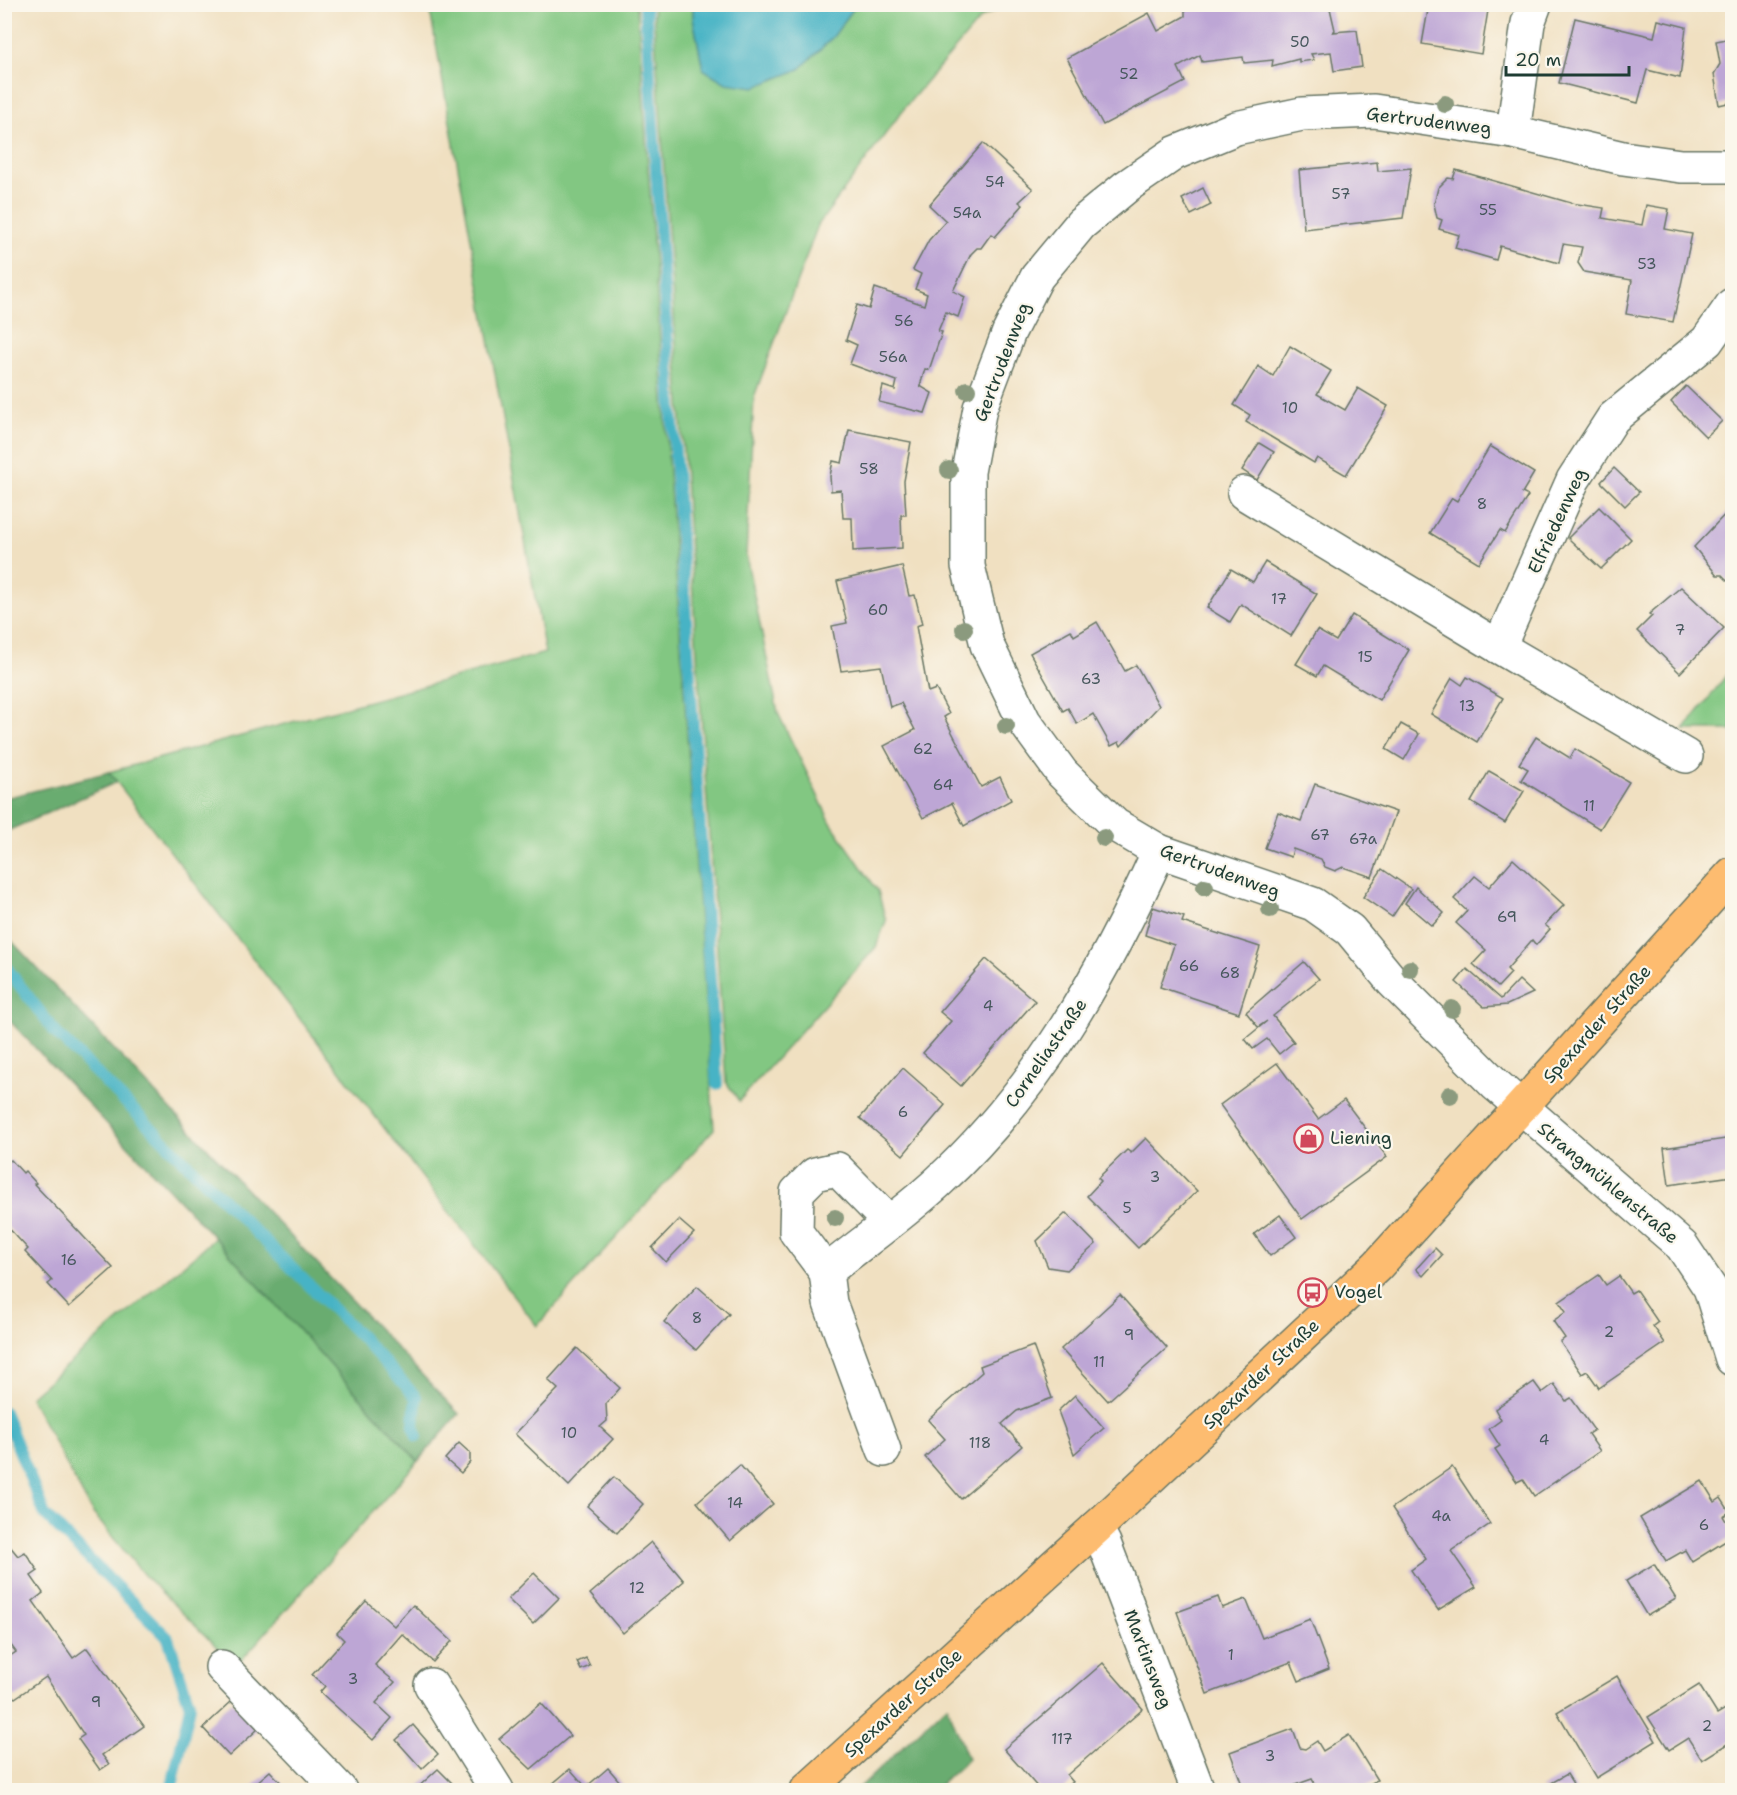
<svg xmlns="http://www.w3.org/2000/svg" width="1737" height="1795" font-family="'Shantell Sans',sans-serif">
<rect width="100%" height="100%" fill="#fbf7ec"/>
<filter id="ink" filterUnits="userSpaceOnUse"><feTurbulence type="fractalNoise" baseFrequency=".0167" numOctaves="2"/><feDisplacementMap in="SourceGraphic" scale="12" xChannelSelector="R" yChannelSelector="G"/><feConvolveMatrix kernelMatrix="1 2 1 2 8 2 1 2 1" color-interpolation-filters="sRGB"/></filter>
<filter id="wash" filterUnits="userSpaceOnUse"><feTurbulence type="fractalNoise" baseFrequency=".008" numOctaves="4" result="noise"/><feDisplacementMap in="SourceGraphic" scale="24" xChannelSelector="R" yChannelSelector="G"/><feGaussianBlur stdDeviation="1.35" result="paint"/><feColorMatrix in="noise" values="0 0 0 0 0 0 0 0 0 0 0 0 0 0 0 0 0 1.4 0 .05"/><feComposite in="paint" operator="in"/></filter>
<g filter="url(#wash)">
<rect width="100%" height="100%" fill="#f0e0c1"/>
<g fill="#82c782" stroke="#50825b" stroke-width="1.5">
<path d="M429,5H637L714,1129L537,1326L109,772L545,653Z"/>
<path d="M653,5H693V18L703,69L833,37L856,5H1007L982,17L906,106L818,225L754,397L746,556L778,713L831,823L878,891L886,921L876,947L739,1101L726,1082Z"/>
<path d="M1732,668V730H1684Z"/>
<path d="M215,1238L418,1461L236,1666L144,1575L92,1512L30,1397Z"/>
</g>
<g fill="#69ac70" stroke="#447452" stroke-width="1.5">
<path d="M109,772L117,782L5,832V798Z"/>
<path d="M4,933L459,1414L418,1461L215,1238L5,1016Z"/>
<path d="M947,1705L968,1759L934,1790H857Z"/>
</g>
<path fill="#47b3c5" stroke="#33787c" stroke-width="1.5" d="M693,5V4L856,5L833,37L800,69L755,87L726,83L703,69L693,18Z"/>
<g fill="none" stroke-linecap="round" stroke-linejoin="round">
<g stroke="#47b3c5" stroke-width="12">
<path d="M645,4L717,1084"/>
<path d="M4,965L56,1033L363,1339L416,1397L414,1426L417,1436"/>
<path d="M4,1412L45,1515L168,1638L190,1706L171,1790"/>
</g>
</g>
<g id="blocks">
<g fill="#bda6d5">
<path d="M1194,4H1329L1335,30L1333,32L1357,30L1362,67L1334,71L1331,52L1311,54L1314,60L1299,62V59L1272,66L1273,60L1244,63L1243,57L1202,62L1200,55L1178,67L1185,82L1103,125L1067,58L1149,13L1158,31L1185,16V10Z"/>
<path d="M1429,4H1489L1481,54L1422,44Z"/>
<path d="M1575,18L1654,37L1658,20L1686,27L1680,78L1647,70L1638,103L1559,83Z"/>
<path d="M1732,38V102L1719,105L1714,74L1720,64L1716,41Z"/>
<path d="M983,143L1033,189L1019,202L1023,205L995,237L991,234L981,248H977L971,254L953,291L965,297L958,317L946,312L938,331L942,332L929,370L925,369L920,386L932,393L925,413L879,402L883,386L895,390L897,381L850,364L857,345L846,340L857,305L869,309L875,288L924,305L927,294L915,289L921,274L913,270L929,240L946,221L929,205Z"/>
<path d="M1377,162L1378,171L1411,168L1403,218L1304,229L1299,170Z"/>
<path d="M1456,170L1571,203L1604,208L1602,218L1642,225L1646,205L1669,209L1665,229L1692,234L1673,322L1626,314L1632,280L1584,272L1578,263L1582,247L1563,244L1559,263L1500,246L1496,260L1455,248L1459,235L1439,229L1442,220L1437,218L1434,204L1438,188L1448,178L1453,179Z"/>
<path d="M1203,188L1211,205L1191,215L1182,199Z"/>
<path d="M1290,346L1331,371L1317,394L1345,410L1358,388L1388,406L1346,475L1317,458L1314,463L1246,422L1250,415L1234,405L1258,366L1273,376Z"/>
<path d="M1686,386L1722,421L1706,437L1671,402Z"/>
<path d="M849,430L911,442L904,481L906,515H901L902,548L853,551L852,518H843L841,490L831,491L830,476L833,461L842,463Z"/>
<path d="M1259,443L1274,452L1257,480L1242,470Z"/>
<path d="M1490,446L1534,473L1522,493L1528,496L1505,533L1500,530L1479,563L1430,533L1452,498L1457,501Z"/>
<path d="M1614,468L1639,492L1625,506L1601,482Z"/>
<path d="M1599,507L1631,539L1601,569L1568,538Z"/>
<path d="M1732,507V585L1722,575H1717L1694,547Z"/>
<path d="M1265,562L1317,594L1291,636L1241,604L1230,622L1207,608L1231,569L1253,582Z"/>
<path d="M902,566L909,596L915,595L922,624L916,626L928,692L936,689L949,714L944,717L981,787L1000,777L1011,800L964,826L952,803L923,818L884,746L915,730L901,703L890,707L881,666L841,671L832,626L847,623L837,581Z"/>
<path d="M1681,587L1724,628L1680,673L1637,631L1652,616L1649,614Z"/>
<path d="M1352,615L1409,650L1379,700L1323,666L1317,676L1296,664L1317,630L1336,641Z"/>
<path d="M1097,622L1125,671L1136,665L1159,706L1121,746L1119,742L1111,746L1093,714L1077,724L1068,708L1063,711L1030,653L1071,630L1074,636Z"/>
<path d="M1467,677L1503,698L1477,742L1431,714L1452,678L1462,685Z"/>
<path d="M1401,724L1419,734L1404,760L1386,749Z"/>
<path d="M1536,737L1570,758L1575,749L1629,782L1600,829L1521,780L1528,769L1519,764Z"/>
<path d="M1489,771L1524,791L1505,823L1471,802Z"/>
<path d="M1315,784L1396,812L1372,877L1343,867L1335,871L1325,867L1321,859L1293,849L1291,857L1265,848L1278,812L1301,821Z"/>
<path d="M1513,859L1564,905L1545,925L1550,929L1536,945L1532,940L1507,969L1511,973L1498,987L1473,964L1486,950L1456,923L1467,911L1454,899L1475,876L1489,887Z"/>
<path d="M1382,869L1411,889L1392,917L1363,897Z"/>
<path d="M1416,887L1444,913L1432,926L1405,903Z"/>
<path d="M1153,907L1184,917L1182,922L1260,947L1239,1013L1160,987L1174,945L1145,935Z"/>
<path d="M986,959L1035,1001L961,1086L923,1053L951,1021L940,1012Z"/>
<path d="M1304,962L1319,979L1273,1016L1294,1042L1279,1054L1267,1039L1253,1049L1245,1039L1267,1021L1258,1027L1246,1012Z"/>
<path d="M1467,969L1501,999L1519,980L1533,993L1507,1005L1484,1007L1456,982Z"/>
<path d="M1277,1063L1318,1119L1344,1100L1387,1157L1302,1219L1220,1105Z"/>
<path d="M903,1068L945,1105L903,1155L860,1118Z"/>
<path d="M1146,1138L1197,1191L1138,1248L1087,1196L1101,1181L1098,1178L1127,1150L1131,1153Z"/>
<path d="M1732,1138V1176L1669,1185L1664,1148Z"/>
<path d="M11,1160L23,1173L25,1171L36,1183L34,1184L113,1268L69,1307L48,1284L52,1281L25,1252L28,1249L4,1223V1165Z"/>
<path d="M1066,1213L1096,1244L1067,1270L1048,1267L1037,1241Z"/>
<path d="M1280,1215L1296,1237L1270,1256L1254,1234Z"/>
<path d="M679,1220L694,1233L666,1262L652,1248Z"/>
<path d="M1435,1248L1442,1255L1423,1276L1416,1269Z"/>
<path d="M1599,1275L1606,1285L1619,1276L1631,1293L1636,1290L1658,1322L1653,1326L1665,1343L1599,1388L1587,1371L1582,1374L1560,1342L1565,1338L1553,1321L1566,1312L1559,1302Z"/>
<path d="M697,1286L729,1314L696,1350L664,1322Z"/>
<path d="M1120,1295L1167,1348L1108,1401L1061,1349Z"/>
<path d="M1033,1346L1052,1398L1017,1411L1002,1424L1022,1446L961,1499L925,1457L945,1439L928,1420L982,1372L980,1366Z"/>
<path d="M577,1348L620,1388L606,1404L607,1421L600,1427L613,1439L569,1486L515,1434L558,1389L548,1380Z"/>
<path d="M1534,1382L1542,1393L1554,1384L1566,1401L1571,1398L1594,1430L1588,1434L1600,1451L1534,1496L1523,1479L1517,1482L1495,1449L1500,1446L1489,1429L1501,1420L1495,1409Z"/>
<path d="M1075,1395L1104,1428L1074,1454L1058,1411Z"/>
<path d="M459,1443L470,1453V1462L461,1473L445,1459Z"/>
<path d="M740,1465L773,1504L730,1541L697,1502Z"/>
<path d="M1452,1467L1490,1524L1451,1551L1476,1587L1438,1610L1411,1570L1426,1559L1392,1508Z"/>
<path d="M614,1477L643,1504L617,1533L587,1506Z"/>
<path d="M1702,1481L1715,1502L1721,1498L1730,1512L1723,1516L1732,1531V1537L1692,1562L1685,1550L1666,1561L1640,1518Z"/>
<path d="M4,1539L18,1556L25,1552L38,1571L31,1576L43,1593L33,1601L73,1658L87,1648L144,1726L102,1755L109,1764L100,1770L78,1739L84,1735L46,1677L15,1698L4,1684V1660L16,1652L4,1636Z"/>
<path d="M651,1542L684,1581L623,1633L590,1594Z"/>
<path d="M1654,1564L1676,1599L1647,1616L1626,1581Z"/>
<path d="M534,1573L559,1598L533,1624L508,1599Z"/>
<path d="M1218,1597L1222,1608L1246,1599L1262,1638L1310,1619L1329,1669L1299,1681L1291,1662L1207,1694L1177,1612Z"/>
<path d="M366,1601L394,1626L413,1605L452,1641L433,1662L402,1634L375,1665L395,1682L376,1703L392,1718L373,1740L320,1692L325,1686L312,1675L344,1640L337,1633Z"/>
<path d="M586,1658L590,1666L581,1670L577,1662Z"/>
<path d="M1103,1663L1143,1709L1067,1775L1073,1782L1063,1790H1040L1004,1749Z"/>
<path d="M1617,1676L1656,1741L1596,1778L1557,1712Z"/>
<path d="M1699,1685L1717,1714L1732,1705V1741L1702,1760L1688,1738L1669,1750L1648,1717Z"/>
<path d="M232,1701L258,1729L229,1756L203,1728Z"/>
<path d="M541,1703L570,1736L531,1769L499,1739Z"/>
<path d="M413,1725L438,1754L422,1769L396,1740Z"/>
<path d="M1293,1729L1300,1748L1305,1749L1317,1741L1323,1751L1349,1735L1377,1780L1360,1790H1318L1312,1779L1281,1790H1244L1230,1752Z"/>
<path d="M608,1768L627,1790H545L570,1769L586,1787Z"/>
<path d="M438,1769L459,1790H415Z"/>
<path d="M270,1771L288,1790H248Z"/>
<path d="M1567,1774L1577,1790H1539Z"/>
</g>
</g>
</g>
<g filter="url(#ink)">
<use href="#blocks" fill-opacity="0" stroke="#687665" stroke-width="1.5"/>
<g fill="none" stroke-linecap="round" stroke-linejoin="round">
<defs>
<g id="minor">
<path d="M1513,132L1528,23L1535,4"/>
<path d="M1732,166H1681L1623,158L1513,132L1374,111L1302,114L1236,128L1175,153L1127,186L1081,224L1037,277L1009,332L980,408L968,472V566L987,645L1024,721L1062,773L1115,825L1159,851L1313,904L1350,930L1392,981L1496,1085L1682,1246L1710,1288L1732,1359"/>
<path d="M1244,493L1499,647L1686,756"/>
<path d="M1499,647L1573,480L1613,418L1707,341L1732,305"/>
<path d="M826,1272C863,1242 902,1215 937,1183C1037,1092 1104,973 1159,851"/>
<path d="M884,1450L830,1303L826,1272L796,1232L797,1192L815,1174L837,1169L889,1222"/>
<path d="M1096,1528L1104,1543L1198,1790"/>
<path d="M222,1667L340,1790"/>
<path d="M431,1685L497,1790"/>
</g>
<path id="major" d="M807,1790L1096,1528L1377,1266L1732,874"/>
</defs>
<use href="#minor" stroke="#687665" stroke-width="36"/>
<use href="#major" stroke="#687665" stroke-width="36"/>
<use href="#minor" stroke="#fff" stroke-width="33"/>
<use href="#major" stroke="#fdbc6f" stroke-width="33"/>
</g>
<g fill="#8b9a7e">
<circle cx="1445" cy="104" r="9"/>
<circle cx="967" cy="390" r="9"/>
<circle cx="949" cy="470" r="9"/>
<circle cx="964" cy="629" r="9"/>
<circle cx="1006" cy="726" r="9"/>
<circle cx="1104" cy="838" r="9"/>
<circle cx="1205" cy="887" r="9"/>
<circle cx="1270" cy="909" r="9"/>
<circle cx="1410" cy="969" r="9"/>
<circle cx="1452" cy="1009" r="9"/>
<circle cx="1450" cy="1095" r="9"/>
<circle cx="835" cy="1218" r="9"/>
</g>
</g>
<defs>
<symbol id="shop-ring" viewBox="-11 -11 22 22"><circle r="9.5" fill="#fbf7ec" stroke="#d1495b" stroke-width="1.5"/><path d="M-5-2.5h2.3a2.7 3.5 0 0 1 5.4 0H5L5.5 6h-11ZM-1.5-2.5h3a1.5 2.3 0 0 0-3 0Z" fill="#d1495b"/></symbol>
<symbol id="bus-ring" viewBox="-11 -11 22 22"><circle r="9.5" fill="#fbf7ec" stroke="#d1495b" stroke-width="1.5"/><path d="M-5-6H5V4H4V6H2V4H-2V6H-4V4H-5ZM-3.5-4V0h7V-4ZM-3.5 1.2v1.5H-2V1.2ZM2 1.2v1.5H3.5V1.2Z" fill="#d1495b"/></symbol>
</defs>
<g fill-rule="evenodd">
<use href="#shop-ring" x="1292" y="1122" width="33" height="33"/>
<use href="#bus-ring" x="1296" y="1276" width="33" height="33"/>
</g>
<g text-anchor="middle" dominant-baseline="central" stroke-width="4.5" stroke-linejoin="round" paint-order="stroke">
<g font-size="15" fill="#46575c">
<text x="1300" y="42">50</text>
<text x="1129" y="74">52</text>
<text x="995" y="182">54</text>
<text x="1341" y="194">57</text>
<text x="1488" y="210">55</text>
<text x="967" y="213">54a</text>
<text x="1647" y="264">53</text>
<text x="904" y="321">56</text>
<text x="893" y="357">56a</text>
<text x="1290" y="408">10</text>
<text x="869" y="469">58</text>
<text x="1482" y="504">8</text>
<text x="1279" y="599">17</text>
<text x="878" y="610">60</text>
<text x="1680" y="630">7</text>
<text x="1365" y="657">15</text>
<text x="1091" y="679">63</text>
<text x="1467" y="706">13</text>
<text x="923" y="749">62</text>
<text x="943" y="785">64</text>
<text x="1589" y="806">11</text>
<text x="1320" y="835">67</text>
<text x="1363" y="839">67a</text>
<text x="1507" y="917">69</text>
<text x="1189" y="966">66</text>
<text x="1230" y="973">68</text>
<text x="988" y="1006">4</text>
<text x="903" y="1112">6</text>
<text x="1155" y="1177">3</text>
<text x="1127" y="1208">5</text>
<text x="69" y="1260">16</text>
<text x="697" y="1318">8</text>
<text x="1609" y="1332">2</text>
<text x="1129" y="1335">9</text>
<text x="1099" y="1362">11</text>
<text x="569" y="1433">10</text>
<text x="1544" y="1440">4</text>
<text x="980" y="1443">118</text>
<text x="735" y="1503">14</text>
<text x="1441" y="1516">4a</text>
<text x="1704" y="1525">6</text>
<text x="637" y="1588">12</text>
<text x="1231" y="1655">1</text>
<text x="353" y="1679">3</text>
<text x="96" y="1702">9</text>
<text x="1707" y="1726">2</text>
<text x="1062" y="1739">117</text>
<text x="1270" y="1756">3</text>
</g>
<g font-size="18" fill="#1f3d34" stroke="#fbf7ec">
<text transform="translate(1429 121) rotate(7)">Gertrudenweg</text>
<text transform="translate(1002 362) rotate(-69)">Gertrudenweg</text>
<text transform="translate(1557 521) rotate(-65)">Elfriedenweg</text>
<text transform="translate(1220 871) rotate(20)">Gertrudenweg</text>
<text transform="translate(1597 1024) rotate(-48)">Spexarder Straße</text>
<text transform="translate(1046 1053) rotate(-55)">Corneliastraße</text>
<text transform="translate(1608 1183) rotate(40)">Strangmühlenstraße</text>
<text transform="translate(1261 1374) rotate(-43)">Spexarder Straße</text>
<text transform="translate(1148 1659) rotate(69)">Martinsweg</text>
<text transform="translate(903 1703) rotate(-42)">Spexarder Straße</text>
</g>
<g font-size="18" fill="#1f3d34" stroke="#fbf7ec" text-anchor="start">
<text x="1330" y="1138">Liening</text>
<text x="1334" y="1292">Vogel</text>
</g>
</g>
<rect width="1737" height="1795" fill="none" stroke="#fbf7ec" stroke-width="24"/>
<path d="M1506 66v9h123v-9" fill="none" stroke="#1f3d34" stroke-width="3"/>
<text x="1515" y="66" font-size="18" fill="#1f3d34" stroke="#fbf7ec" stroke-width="4.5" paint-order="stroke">20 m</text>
</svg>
